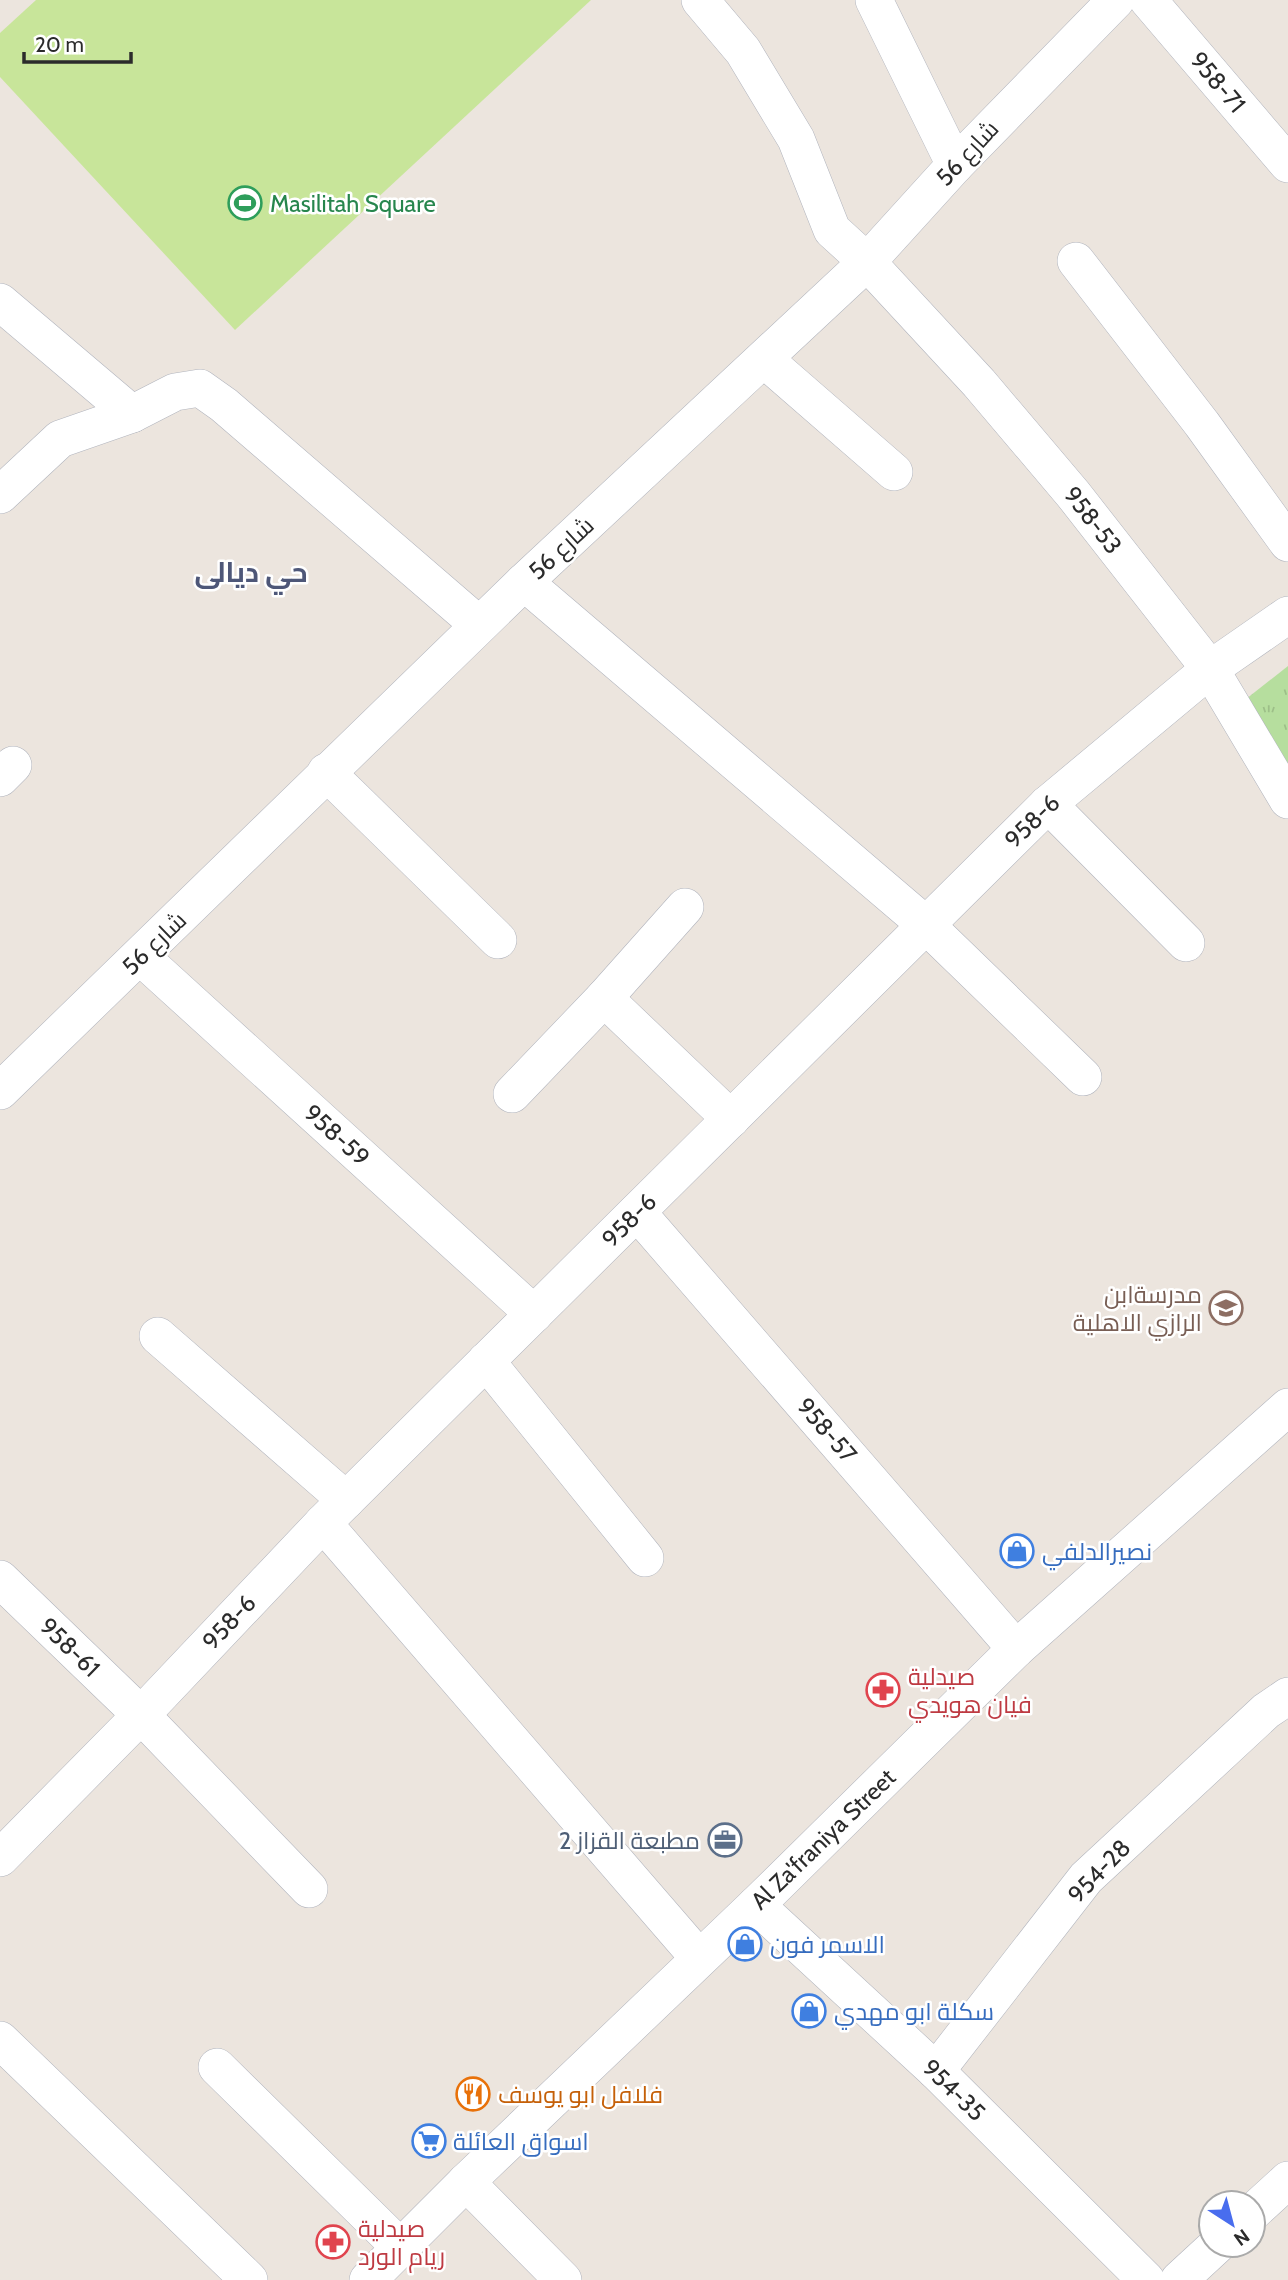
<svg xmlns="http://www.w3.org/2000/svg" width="1288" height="2280" font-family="Cabin,Cairo,sans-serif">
<defs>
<pattern id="grass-tufts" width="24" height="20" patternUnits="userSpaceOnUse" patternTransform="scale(1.75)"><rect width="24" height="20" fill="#b6de9e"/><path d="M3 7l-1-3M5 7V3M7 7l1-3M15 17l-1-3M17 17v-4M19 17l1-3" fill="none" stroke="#9dbf88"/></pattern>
</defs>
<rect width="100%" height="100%" fill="#ece5de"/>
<path fill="url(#grass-tufts)" d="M1288,666V770L1241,703Z"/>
<path fill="#c8e59a" d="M36,0H591L235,330L0,77V33Z"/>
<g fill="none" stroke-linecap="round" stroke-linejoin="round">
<defs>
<g id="minor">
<path d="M700,0L743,51L796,139L832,230L867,262L979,383L1073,494L1210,669L1288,800"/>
<path d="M874,0L955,165"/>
<path d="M1148,0L1288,164"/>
<path d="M1076,261L1202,424L1288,543"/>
<path d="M0,302L132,414"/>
<path d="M764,359L894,472"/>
<path d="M0,495L60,439L132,414L175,392L200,388L224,405L479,625"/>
<path d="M524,582L926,925L1083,1077"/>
<path d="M326,772L498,940"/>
<path d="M0,778L13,765"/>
<path d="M1048,804L1186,943"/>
<path d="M140,956L534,1314"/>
<path d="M604,998L731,1119"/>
<path d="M0,1091L524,582L867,262L955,165L1116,0"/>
<path d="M512,1094L604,998L685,907"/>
<path d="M637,1212L1016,1649"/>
<path d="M158,1336L346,1500"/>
<path d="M486,1361L645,1558"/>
<path d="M323,1523L699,1958"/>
<path d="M0,1579L141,1715L309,1889"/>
<path d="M0,1858L141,1715L323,1523L1048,804L1210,669L1288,615"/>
<path d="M756,1905L936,2071L1146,2280"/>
<path d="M0,2040L249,2280"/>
<path d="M217,2067L401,2248"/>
<path d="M936,2071L1086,1878L1266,1711L1288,1696"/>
<path d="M466,2182L563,2280"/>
<path d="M1253,2212L1288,2180"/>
<path d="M368,2280L466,2182L756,1905L1016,1649L1288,1407"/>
<path d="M1179,2280L1217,2245"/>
</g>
</defs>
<use href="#minor" stroke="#b1b4bd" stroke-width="38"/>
<use href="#minor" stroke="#fff" stroke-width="37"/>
</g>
<defs>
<symbol id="stadium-ring" viewBox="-11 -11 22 22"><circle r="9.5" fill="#fff" stroke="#2e9e5b" stroke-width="1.5"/><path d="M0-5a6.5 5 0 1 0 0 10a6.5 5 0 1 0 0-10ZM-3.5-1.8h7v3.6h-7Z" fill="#2e9e5b"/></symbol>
<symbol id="school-ring" viewBox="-11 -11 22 22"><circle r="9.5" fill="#fff" stroke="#8d6e63" stroke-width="1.5"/><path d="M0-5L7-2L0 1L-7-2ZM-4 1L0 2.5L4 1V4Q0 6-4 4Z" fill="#8d6e63"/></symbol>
<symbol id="shop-ring" viewBox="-11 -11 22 22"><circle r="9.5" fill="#fff" stroke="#3f7fe0" stroke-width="1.5"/><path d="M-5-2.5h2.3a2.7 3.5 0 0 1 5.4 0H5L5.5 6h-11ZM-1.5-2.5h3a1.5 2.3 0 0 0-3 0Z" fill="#3f7fe0"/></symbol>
<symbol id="pharmacy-ring" viewBox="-11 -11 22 22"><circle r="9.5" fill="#fff" stroke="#e0444e" stroke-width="1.5"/><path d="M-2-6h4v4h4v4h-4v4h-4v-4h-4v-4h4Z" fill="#e0444e"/></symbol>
<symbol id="office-ring" viewBox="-11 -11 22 22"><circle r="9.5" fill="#fff" stroke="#5c6f8a" stroke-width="1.5"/><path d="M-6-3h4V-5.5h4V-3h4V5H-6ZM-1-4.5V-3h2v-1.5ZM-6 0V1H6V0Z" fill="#5c6f8a"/></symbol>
<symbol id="restaurant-ring" viewBox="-11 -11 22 22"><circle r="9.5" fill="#fff" stroke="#e8710a" stroke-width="1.5"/><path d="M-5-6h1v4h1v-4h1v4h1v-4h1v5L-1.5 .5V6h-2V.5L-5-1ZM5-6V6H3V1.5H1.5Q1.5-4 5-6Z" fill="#e8710a"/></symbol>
<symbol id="supermarket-ring" viewBox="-11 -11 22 22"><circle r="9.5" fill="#fff" stroke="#3f7fe0" stroke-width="1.5"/><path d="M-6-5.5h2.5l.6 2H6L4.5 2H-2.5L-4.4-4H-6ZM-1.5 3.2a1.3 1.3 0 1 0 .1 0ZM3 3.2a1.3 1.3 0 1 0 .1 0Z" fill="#3f7fe0"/></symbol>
</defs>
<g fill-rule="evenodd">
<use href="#stadium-ring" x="226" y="184" width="38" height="38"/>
<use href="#school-ring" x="1207" y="1289" width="38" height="38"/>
<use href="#shop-ring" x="998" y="1532" width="38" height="38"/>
<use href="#pharmacy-ring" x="864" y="1671" width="38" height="38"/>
<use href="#office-ring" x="706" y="1821" width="38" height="38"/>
<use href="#shop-ring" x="726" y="1925" width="38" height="38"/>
<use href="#shop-ring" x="790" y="1992" width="38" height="38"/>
<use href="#restaurant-ring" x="454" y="2075" width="38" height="38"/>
<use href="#supermarket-ring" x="410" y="2122" width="38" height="38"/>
<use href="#pharmacy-ring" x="314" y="2223" width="38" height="38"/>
</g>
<g text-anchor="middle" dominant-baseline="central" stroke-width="5" stroke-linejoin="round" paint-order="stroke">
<g font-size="24" fill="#2b2b2b" stroke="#fff">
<text transform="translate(1218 82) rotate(50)">958-71</text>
<text transform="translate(967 153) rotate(-47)">شارع 56</text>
<text transform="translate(1093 520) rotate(52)">958-53</text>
<text transform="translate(561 548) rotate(-43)">شارع 56</text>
<text transform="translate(1032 821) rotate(-44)">958-6</text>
<text transform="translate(154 943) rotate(-44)">شارع 56</text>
<text transform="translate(337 1135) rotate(42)">958-59</text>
<text transform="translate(629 1220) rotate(-45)">958-6</text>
<text transform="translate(827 1430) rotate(49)">958-57</text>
<text transform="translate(229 1622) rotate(-47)">958-6</text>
<text transform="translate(70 1647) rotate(44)">958-61</text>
<text transform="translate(823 1839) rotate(-44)">Al Za'franiya Street</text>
<text transform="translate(1099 1871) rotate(-46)">954-28</text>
<text transform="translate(954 2090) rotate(44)">954-35</text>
</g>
<g font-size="24" fill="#27864d" stroke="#fff" text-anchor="start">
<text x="270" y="203">Masilitah Square</text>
</g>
<g font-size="24" fill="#785e54" stroke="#fff" text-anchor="end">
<text x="1202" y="1294">مدرسةابن<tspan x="1202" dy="28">الرازي الاهلية</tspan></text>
</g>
<g font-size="24" fill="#366cbe" stroke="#fff" text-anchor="start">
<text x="1042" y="1551">نصيرالدلفي</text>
<text x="770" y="1944">الاسمر فون</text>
<text x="834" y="2011">سكلة ابو مهدي</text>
<text x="453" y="2141">اسواق العائلة</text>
</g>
<g font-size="24" fill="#be3a42" stroke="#fff" text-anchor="start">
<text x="908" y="1676">صيدلية<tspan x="908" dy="28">فيان هويدي</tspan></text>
<text x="358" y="2228">صيدلية<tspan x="358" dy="28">ريام الورد</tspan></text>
</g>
<g font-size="24" fill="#4e5e75" stroke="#fff" text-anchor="end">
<text x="700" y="1840">مطبعة القزاز 2</text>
</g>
<g font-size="24" fill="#c56008" stroke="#fff" text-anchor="start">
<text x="498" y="2094">فلافل ابو يوسف</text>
</g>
<g font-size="28" font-weight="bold" fill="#4e5778" stroke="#fff">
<text x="251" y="572">حي ديالى</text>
</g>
</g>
<g transform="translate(1232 2224) rotate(144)"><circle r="33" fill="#ffffff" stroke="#aaaaaa" stroke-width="2"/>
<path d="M0-5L12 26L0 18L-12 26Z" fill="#496dee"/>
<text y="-10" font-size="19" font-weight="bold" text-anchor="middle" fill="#2b2b2b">N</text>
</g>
<path d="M24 52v10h107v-10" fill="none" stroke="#2b2b2b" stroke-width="3.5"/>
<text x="35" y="52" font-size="21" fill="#2b2b2b" stroke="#ffffff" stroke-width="5" paint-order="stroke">20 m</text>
</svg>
